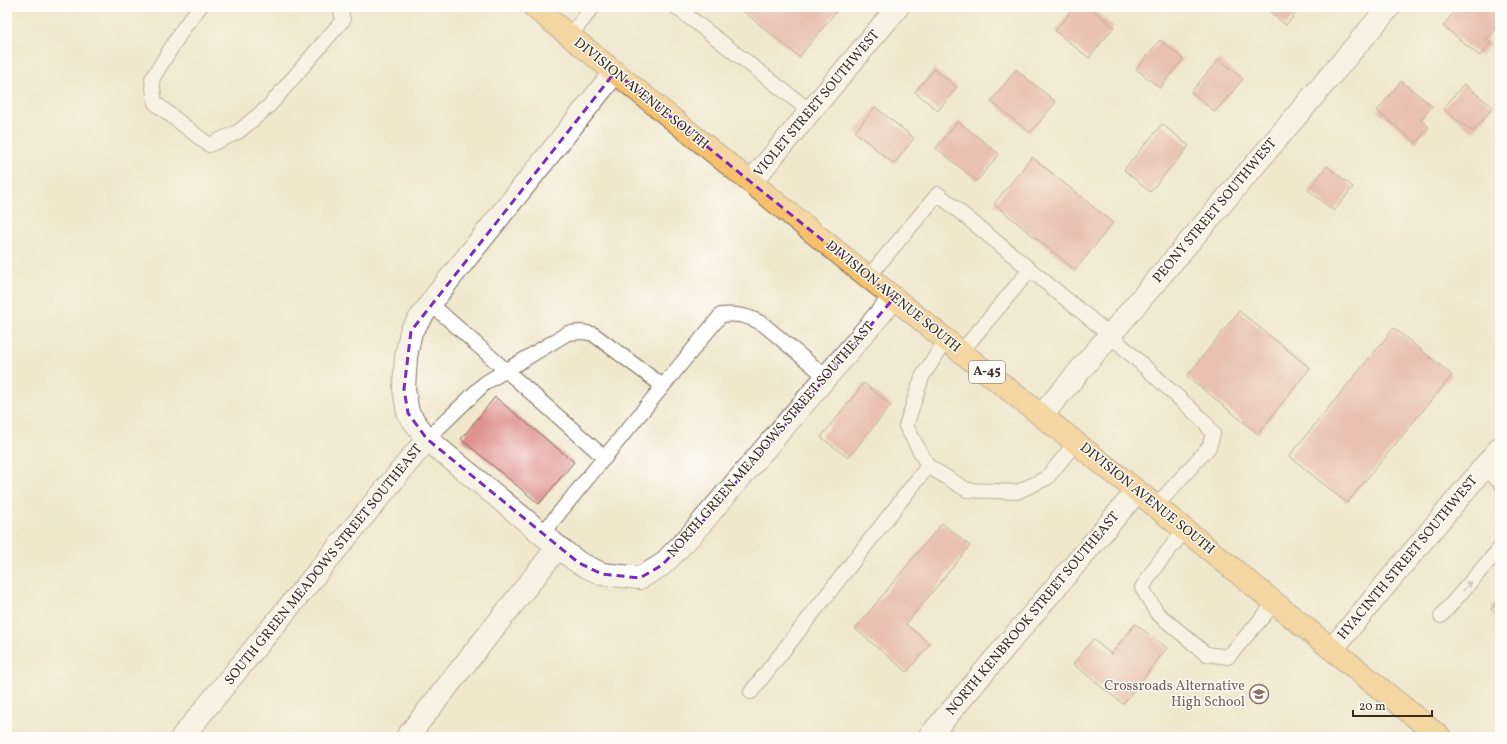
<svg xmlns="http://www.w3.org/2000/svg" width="1507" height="744" font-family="Vollkorn,serif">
<rect width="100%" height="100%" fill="#fdfcf7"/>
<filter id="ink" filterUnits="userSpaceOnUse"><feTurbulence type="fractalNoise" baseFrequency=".025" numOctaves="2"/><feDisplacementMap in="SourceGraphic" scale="8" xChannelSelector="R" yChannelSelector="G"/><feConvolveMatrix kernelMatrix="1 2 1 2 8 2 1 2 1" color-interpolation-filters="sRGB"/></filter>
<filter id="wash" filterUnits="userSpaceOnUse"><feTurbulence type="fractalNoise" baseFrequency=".012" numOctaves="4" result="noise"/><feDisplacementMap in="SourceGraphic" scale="16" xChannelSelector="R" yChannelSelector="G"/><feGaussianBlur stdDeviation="0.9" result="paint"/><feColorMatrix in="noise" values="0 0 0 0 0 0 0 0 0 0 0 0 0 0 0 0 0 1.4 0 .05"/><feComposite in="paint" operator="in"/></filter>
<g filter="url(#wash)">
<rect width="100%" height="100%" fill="#f0e7cd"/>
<g id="blocks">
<g fill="#df918f">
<path d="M738,7H840L799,57Z"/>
<path d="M1074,7H1090L1114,27L1089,58L1055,31Z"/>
<path d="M1264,7H1301L1286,25Z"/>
<path d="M1458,7H1500V12L1496,17L1500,22L1486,40L1491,43L1480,56L1443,26Z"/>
<path d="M1160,40L1183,59L1160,88L1136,69Z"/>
<path d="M1219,59L1243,79L1215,112L1191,92Z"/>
<path d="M934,69L957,87L938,111L915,92Z"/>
<path d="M1016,70L1056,102L1030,133L991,101Z"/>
<path d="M1401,81L1432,106L1421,120L1429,127L1416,143L1377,111Z"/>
<path d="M1464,84L1493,107L1473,132L1443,109Z"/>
<path d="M875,107L914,138L894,164L855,132Z"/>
<path d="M958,121L999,154L977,181L936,148Z"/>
<path d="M1162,124L1189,146L1150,192L1124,170Z"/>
<path d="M1032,157L1113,223L1075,270L994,204Z"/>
<path d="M1327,166L1353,187L1334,211L1308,190Z"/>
<path d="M1239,311L1310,368L1258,434L1187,376Z"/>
<path d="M1394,328L1452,375L1347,503L1289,456Z"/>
<path d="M864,383L891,405L848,458L821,437Z"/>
<path d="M495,397L574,462L539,504L461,439Z"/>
<path d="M942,523L970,546L906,624L930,644L907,672L855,629Z"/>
<path d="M1500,598V617L1491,609Z"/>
<path d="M1135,624L1167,648L1123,704L1073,664L1093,639L1111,654Z"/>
</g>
</g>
</g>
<g filter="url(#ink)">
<use href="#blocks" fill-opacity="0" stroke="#7a6c5b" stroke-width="1"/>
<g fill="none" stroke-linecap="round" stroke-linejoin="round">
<defs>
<g id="lane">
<path d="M200,7L185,26L152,79L155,103L209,145L238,132L269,106L343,20L340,7"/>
<path d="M676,7L810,111"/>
<path d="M570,36L593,7"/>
<path d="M868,277L938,194L1110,335L1205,422L1213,434L1209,447L1156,506"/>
<path d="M431,304L605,458"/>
<path d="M946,340L922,377L906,426L928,466L967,490L1017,492L1047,478L1076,442"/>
<path d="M961,352L1030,270"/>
<path d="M427,439L485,383L568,333L583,332L593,334L663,386"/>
<path d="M1483,468L1500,482"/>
<path d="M1185,530L1156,566L1142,588L1157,613L1206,654L1228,657L1275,603"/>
<path d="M542,534L721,315C738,313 748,316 763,324L826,377"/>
<path d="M1441,616L1500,548"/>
<path d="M751,692L928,466"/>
</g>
<g id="street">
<path d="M615,72L439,292L411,331L406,357L404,389L408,413L427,439L558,547L579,563L602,574L640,578L662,565L692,534L894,298"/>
<path d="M751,182L898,7"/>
<path d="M1042,415L1389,7"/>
<path d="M1332,649L1500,448"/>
<path d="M182,737L427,439"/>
<path d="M407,737L558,547"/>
<path d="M929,737L1137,491"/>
</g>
<path id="primary" d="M534,7L961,352L1137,491L1440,737"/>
</defs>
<use href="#lane" stroke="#7a6c5b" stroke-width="16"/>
<use href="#street" stroke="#7a6c5b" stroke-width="24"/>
<use href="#primary" stroke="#7a6c5b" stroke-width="24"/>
<use href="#lane" stroke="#fff" stroke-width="14"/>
<use href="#street" stroke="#fff" stroke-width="22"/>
<use href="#primary" stroke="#f7c06c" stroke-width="22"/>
</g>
<defs><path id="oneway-shaft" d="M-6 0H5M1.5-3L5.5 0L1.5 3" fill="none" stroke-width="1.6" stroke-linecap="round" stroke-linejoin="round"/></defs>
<use stroke="#a79f9a" href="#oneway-shaft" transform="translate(1467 586) rotate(-49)"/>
</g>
<path d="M0 0H1507V744H0ZM615,72L894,298L692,534L662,565L640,578L602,574L579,563L427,439L408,413L404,389L411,331Z" fill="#f0e7cd" fill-opacity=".55" fill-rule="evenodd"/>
<path fill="none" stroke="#7b2cbf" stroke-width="3" stroke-dasharray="8 5" stroke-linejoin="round" d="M615,72L894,298L692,534L662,565L640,578L602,574L579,563L427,439L408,413L404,389L411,331Z"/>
<defs>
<symbol id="school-ring" viewBox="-11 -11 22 22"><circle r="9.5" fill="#fdfcf7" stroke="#8d6e63" stroke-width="1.5"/><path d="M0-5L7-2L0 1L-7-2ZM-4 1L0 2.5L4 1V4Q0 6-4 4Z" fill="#8d6e63"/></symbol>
</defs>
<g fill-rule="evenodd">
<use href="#school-ring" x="1248" y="683" width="22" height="22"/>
</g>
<g text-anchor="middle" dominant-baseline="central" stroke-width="3" stroke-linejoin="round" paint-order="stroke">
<rect fill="#fdfcf7" stroke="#75695f" stroke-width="1" x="969" y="361" width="36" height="22" rx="3"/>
<g font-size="13" font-weight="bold" fill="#3b2a1e">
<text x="987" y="372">A-45</text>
</g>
<g font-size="14" fill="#3b2a1e" stroke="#fdfcf7">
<text transform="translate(641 94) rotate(39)">DIVISION AVENUE SOUTH</text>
<text transform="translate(817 104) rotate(-50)">VIOLET STREET SOUTHWEST</text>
<text transform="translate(1215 211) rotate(-50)">PEONY STREET SOUTHWEST</text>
<text transform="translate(893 297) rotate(39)">DIVISION AVENUE SOUTH</text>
<text transform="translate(771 440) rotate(-49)">NORTH GREEN MEADOWS STREET SOUTHEAST</text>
<text transform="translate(1147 499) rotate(39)">DIVISION AVENUE SOUTH</text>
<text transform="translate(1408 558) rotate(-50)">HYACINTH STREET SOUTHWEST</text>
<text transform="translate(324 565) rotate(-51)">SOUTH GREEN MEADOWS STREET SOUTHEAST</text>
<text transform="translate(1033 614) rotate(-50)">NORTH KENBROOK STREET SOUTHEAST</text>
</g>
<g font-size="14" fill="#785e54" stroke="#fdfcf7" text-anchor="end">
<text x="1245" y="686">Crossroads Alternative<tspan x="1245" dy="16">High School</tspan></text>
</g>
</g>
<rect width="1507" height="744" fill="none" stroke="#fdfcf7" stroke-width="24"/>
<path d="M1353 710v6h79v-6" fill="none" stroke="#3b2a1e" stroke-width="2"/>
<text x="1359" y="710" font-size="12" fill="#3b2a1e" stroke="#fdfcf7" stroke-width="3" paint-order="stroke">20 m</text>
</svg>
